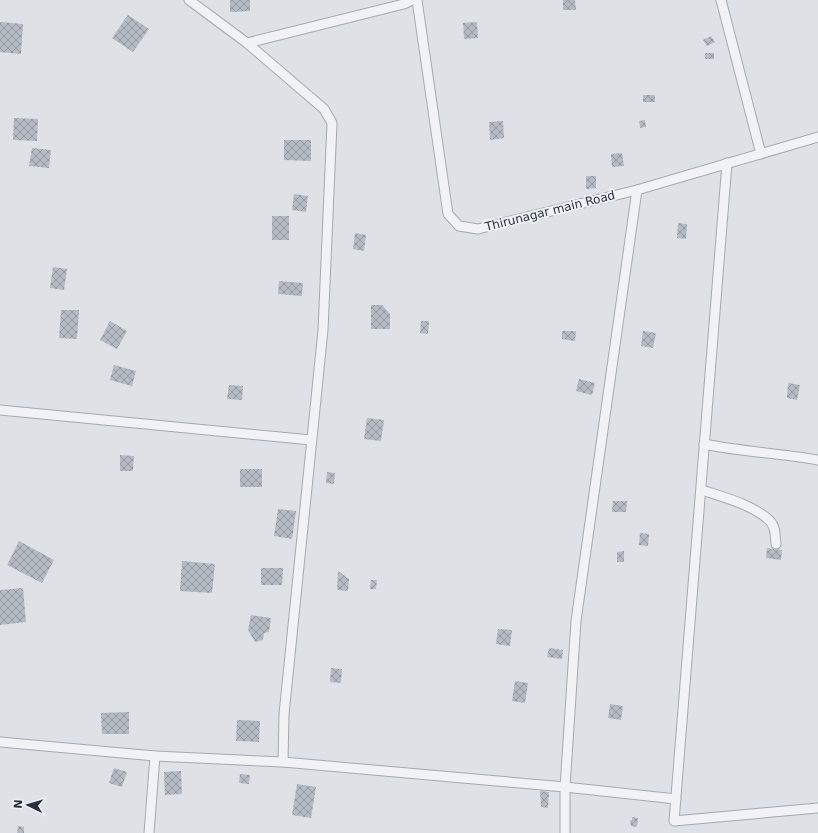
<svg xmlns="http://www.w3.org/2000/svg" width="818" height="833" font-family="'DejaVu Sans',sans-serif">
<defs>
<pattern id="building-cross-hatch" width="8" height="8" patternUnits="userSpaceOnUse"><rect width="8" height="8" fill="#b5bbc3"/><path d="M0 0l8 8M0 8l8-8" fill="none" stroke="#9398a0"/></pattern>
</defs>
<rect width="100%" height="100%" fill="#dee2e7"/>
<g fill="url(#building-cross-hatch)">
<path d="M230,0H250V11L230,12Z"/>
<path d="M563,0H575L576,10H563Z"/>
<path d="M128,15L149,29L133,52L112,38Z"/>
<path d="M0,22L23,24L21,54L0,52Z"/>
<path d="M477,22L478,38L464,39L463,23Z"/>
<path d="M711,36L715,42L707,46L703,40Z"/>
<rect x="705" y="53" width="9" height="6"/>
<rect x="643" y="95" width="12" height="7"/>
<path d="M14,118L38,119L37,141L13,140Z"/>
<path d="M645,120L646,127L640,128L639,121Z"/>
<path d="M503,121L504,138L490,140L489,122Z"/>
<path d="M284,140H311V161L284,160Z"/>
<path d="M32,148L51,150L49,168L29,166Z"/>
<path d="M622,153L624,166L612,167L611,154Z"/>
<path d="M586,176H596V188L586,189Z"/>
<path d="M294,194L308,196L306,212L292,210Z"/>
<rect x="272" y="216" width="17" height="24"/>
<path d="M678,223L687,224L686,239L677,238Z"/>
<path d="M355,233L366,235L364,251L353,249Z"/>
<path d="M53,267L67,269L64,290L50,288Z"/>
<path d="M279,281L303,283L302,296L278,294Z"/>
<path d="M371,305H382L390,314V329H371Z"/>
<path d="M61,310H79L77,339L59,338Z"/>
<path d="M110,321L127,331L117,349L100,340Z"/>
<path d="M421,321H429L428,334L420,333Z"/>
<path d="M562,331H576L575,341L562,339Z"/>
<path d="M643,331L656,333L653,348L641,346Z"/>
<path d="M114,365L136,371L132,386L110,380Z"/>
<path d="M579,379L595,383L592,395L576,391Z"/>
<path d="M788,383L800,385L797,400L787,398Z"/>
<path d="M229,385L243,386L242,400L227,399Z"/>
<path d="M367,418L384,420L381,441L364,439Z"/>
<path d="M120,455L134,456L133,471H120Z"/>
<rect x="240" y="469" width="22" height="18"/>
<path d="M327,472L335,473L334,484L326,483Z"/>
<path d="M613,501H627L626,512H612Z"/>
<path d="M278,509L296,511L292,539L274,536Z"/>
<path d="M640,533L649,534L648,546L639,545Z"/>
<path d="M19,541L54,560L42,583L7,565Z"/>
<path d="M767,548L782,550L781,560L766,558Z"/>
<path d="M624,551V562H617V552Z"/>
<path d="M182,561L215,564L212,593L180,591Z"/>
<path d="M261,568H283L282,585H261Z"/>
<path d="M338,571L349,579L348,591L337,590Z"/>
<path d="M371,580H377L376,589H370Z"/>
<path d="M23,588L26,622L0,625V590Z"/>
<path d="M251,615L271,618L269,632L264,633L263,640L255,642L248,630Z"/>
<path d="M498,629L512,630L510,646L496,644Z"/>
<path d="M549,648L563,650L562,659L547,657Z"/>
<path d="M331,668L342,669L341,683L330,682Z"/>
<path d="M515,681L528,683L525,703L512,701Z"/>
<path d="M610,704L623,706L621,720L608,718Z"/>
<path d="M129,712V734H102L101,713Z"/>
<path d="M237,720L260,721L259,742L236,741Z"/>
<path d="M114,768L127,772L122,787L109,783Z"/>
<path d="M181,771L182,794L165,795L164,772Z"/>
<path d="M240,774L250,775L249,784L239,783Z"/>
<path d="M297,784L316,787L311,818L292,815Z"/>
<path d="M540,791L549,792L548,808L541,807Z"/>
<path d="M632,817L638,818L637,827L631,826L630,820H632Z"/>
<path d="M18,826L24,827V833H17Z"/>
</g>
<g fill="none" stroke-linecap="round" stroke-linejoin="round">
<defs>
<g id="minor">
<path d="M189,0L247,43L324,109L332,123L323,330L284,714L283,762"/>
<path d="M417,0L448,214L459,226L478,229L637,190L818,137"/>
<path d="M721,0L761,154"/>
<path d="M247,43L404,4L412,0"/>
<path d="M727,163L674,821L818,808"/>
<path d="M0,410L311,440"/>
<path d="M704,444C742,452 780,453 818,460"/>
<path d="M702,490C723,497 754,505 770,521C776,527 775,536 776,544"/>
<path d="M0,742L155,756"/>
<path d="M149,833L155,756L283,762L565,787L676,799"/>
<path d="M565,833V787L576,621L637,190"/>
</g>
</defs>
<use href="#minor" stroke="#a4a9b1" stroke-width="11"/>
<use href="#minor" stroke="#f0f2f5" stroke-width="9"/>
</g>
<g text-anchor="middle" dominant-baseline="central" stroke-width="4" stroke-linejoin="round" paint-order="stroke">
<g font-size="12" fill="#28303d" stroke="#edf1f5">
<text transform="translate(550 211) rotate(-14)">Thirunagar main Road</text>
</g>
</g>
<g transform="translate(28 805) rotate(275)" stroke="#edf1f5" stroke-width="3" paint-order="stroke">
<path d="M0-3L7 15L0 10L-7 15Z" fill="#28303d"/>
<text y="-6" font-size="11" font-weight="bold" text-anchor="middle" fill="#28303d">N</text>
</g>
</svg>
